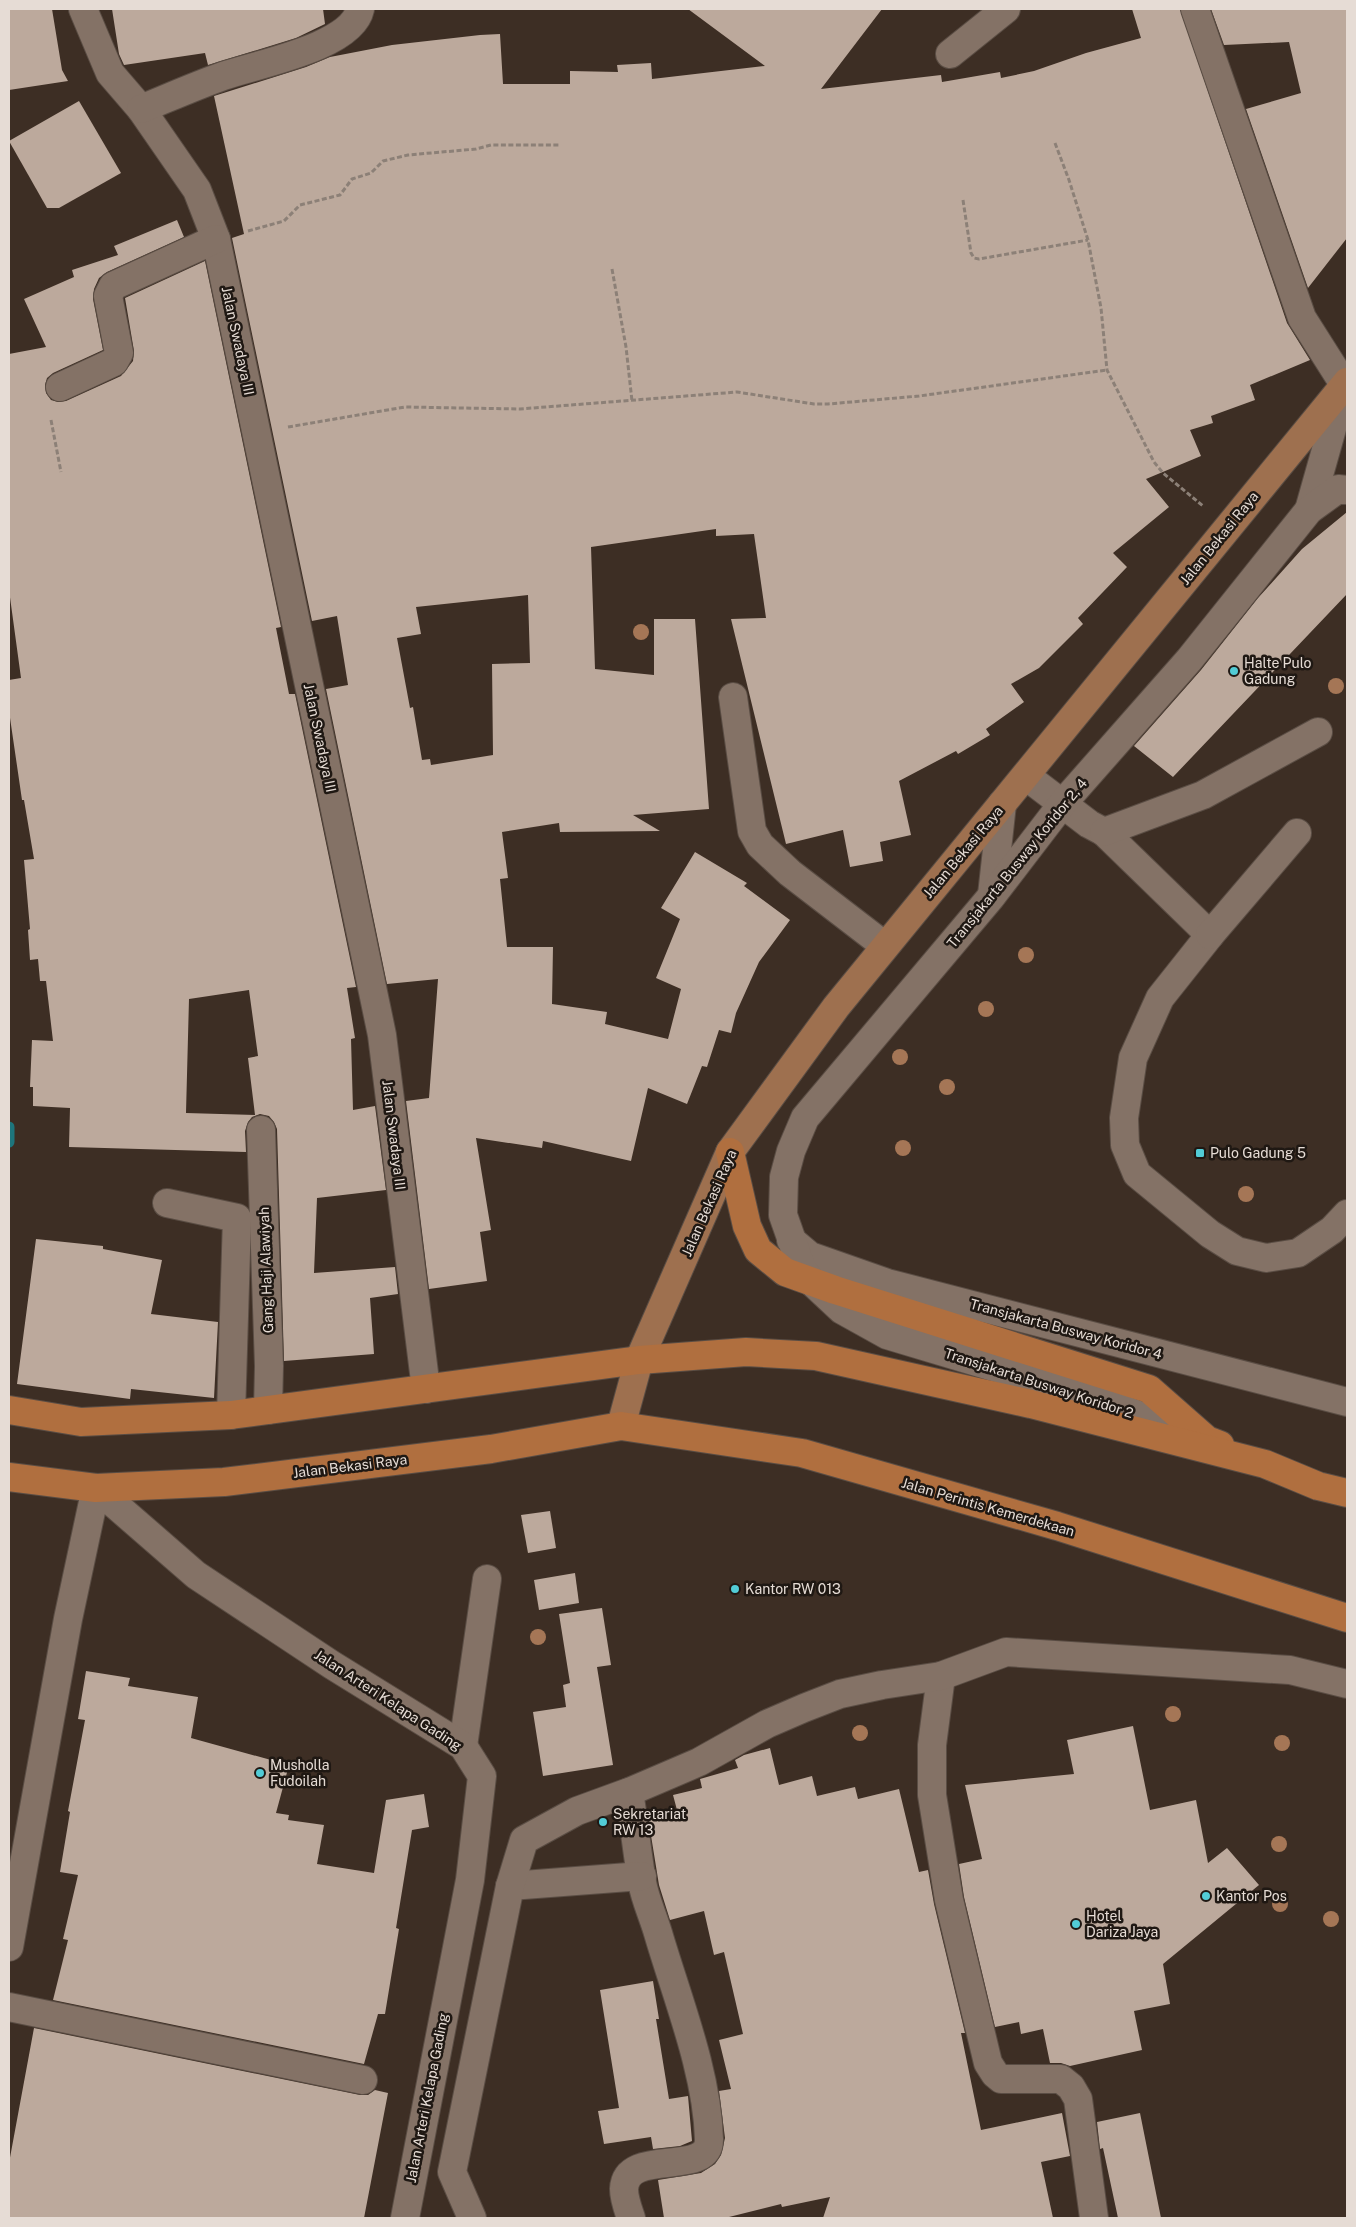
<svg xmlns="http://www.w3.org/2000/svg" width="1356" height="2227" font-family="'Public Sans',sans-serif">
<rect width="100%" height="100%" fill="#3d2e24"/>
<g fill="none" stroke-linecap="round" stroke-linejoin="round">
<path stroke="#1e757c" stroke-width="11" d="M9,1142V1127"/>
</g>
<g fill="#bca99c" fill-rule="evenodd">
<path d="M9,9H52L62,70L68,81L9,90Z"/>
<path d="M112,9H323L325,24L296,38L208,65L205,53L124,65L119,54Z"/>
<path d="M688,9H882L821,89L941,75L942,82L1000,72L1001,78L1034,71L1086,53L1141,38L1132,9H1180L1287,323L1310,360L1250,385L1255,400L1211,416L1213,423L1190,430L1201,456L1146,479L1169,507L1113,553L1127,567L1078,618L1083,624L1039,668L1011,684L1024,702L986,729L990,735L958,754L956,751L899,781L911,835L880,842L883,861L850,867L843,830L786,844L731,619L766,618L754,534L716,536V529L591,547L595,669L654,675V619H695L709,809L633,815L660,831L560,832L559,823L502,832L508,878L500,879L507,947H553L552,1004L607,1012L605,1024L668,1039L681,989L656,978L680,919L661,908L695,852L747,883L744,886L790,920L759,962L736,1013L731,1033L719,1030L707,1067L702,1066L687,1104L648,1088L631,1161L543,1141L542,1148L476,1138L491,1230L480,1232L487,1281L429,1289L406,1101L429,1098L438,979L387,984L326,689L348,685L337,616L312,621L232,238L244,234L214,96L306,67L330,57L392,45L480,35L500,34L503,84H570V71L618,72L617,65L651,63L652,79L765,66ZM528,595L530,663L492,664L493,755L431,765L430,759L422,760L413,707L410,708L397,638L421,634L416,607Z"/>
<path d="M1211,9H1347V238L1308,288L1246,109L1301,93L1289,42L1224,45Z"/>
<path d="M79,101L121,173L59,208H47L9,141Z"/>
<path d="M177,220L184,237L107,272L99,278L94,289L93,299L103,350L53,373L47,378L45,385L46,393L51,400L58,402L66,401L121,376L133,361L134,351L125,298L205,261L281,627L276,628L289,694H295L356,987L347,988L355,1038L351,1039L353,1110L375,1106L386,1190L317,1198L314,1273L395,1267L398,1294L370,1298L374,1354L284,1361L277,1129L274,1122L269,1116L260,1114L252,1117L248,1122L245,1131L246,1152L69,1147L70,1108L33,1106V1087H30L32,1040L53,1041L46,981H40L38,959L30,960L28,930L30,929L24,860L34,859L24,800H22L9,711V680L21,678L9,590V354L46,347L24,299L74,277L72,270L118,255L114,246ZM249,990L258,1056L248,1058L255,1115L186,1113L189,999Z"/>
<path d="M1347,512V594L1173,777L1134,746L1201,670L1258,598L1302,549Z"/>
<path d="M36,1239L103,1246V1249L162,1260L151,1314L218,1322L214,1398L131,1389L130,1399L17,1384Z"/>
<path d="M550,1511L556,1548L528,1553L521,1515Z"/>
<path d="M575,1573L579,1603L539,1610L534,1580Z"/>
<path d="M602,1608L611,1665L597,1667L613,1765L543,1776L533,1712L566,1707L563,1685L570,1683L559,1614Z"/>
<path d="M86,1671L130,1678L128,1686L198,1697L191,1738L289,1765L276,1813L289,1815L288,1820L324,1825L317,1864L374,1873L386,1800L424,1794L429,1827L412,1830L396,1928L399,1929L385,2014H378L364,2064L53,2000L68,1940L63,1939L78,1875L60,1872L70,1812L68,1811L85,1720L78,1719Z"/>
<path d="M1133,1726L1150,1810L1196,1800L1208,1863L1227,1848L1259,1885L1163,1964L1170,2004L1134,2011L1142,2050L1070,2066L1061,2063H1050L1043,2029L1021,2034L1019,2022L995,2027L964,1897L959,1864L982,1859L965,1785L1074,1774L1067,1740Z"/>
<path d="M770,1748L779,1785L812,1776L817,1796L855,1787L858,1799L899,1789L919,1872L928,1870L934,1904L965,2033H961L981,2130L1062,2113L1070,2156L1041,2162L1053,2218H823L830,2197L782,2207L781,2204L725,2218H664L658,2180L701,2173L715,2164L721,2155L725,2138L719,2091L731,2089L719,2040L743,2034L724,1952L714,1955L704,1911L670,1920L659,1885L648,1817L677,1810L673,1795L702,1788L700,1779L738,1768L735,1760L744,1755Z"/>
<path d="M653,1981L659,2019H656L669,2099L688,2096L692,2141L680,2146L653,2149L651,2137L604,2144L598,2111L619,2108L600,1990Z"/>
<path d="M34,2028L360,2095H368L375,2090L388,2093L364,2218H9V2163Z"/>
<path d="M1140,2113L1161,2218H1118L1103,2148L1100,2149L1097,2122Z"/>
</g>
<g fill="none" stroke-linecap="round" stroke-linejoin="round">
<defs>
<g id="minor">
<path d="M83,9L110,73L141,109L197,190L216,239L382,1035L426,1389"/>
<path d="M1195,9L1302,318L1347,389"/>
<path d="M950,54L1006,9"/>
<path d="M141,109C168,98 195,86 223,76C257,64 352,47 360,9"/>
<path d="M60,387L114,362L119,353L108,296L113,286L216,239"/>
<path d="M1309,510L1344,386"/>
<path d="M733,697L752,831L760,845L790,873L885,946"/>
<path d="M1026,776L1089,824L1104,832L1210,935L1160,998L1133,1058L1124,1118L1125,1145L1137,1174L1210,1234L1237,1251L1266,1258L1298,1253L1332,1230L1347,1214"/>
<path d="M1104,832L1203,795L1318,732"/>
<path d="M992,895L1002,804"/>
<path d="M1210,935L1297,833"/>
<path d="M261,1130L269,1366L268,1410"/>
<path d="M167,1203L237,1218L231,1415"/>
<path d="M791,1240L810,1256L887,1283L1347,1402"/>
<path d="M1198,1437L1077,1392L887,1335L842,1310L812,1282L802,1269L783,1215L784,1177L791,1151L805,1118L991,897L1063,803L1189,660L1309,510L1338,489L1347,490"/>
<path d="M941,1676L932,1745V1795L949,1900L988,2063L995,2074L1001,2079H1061L1071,2087L1078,2099L1094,2218"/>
<path d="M463,1746L487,1579"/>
<path d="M629,1792C634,1822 637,1852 642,1882C645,1899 653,1916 658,1933C677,1998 707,2071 709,2139C710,2179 626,2146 624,2189C624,2199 628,2209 631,2218"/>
<path d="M510,1886L642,1876"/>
<path d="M9,1947L68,1619L96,1488L196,1575L332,1665L463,1746L482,1776L470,1880L405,2218"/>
<path d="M9,2007L363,2080"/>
<path d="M472,2218L452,2172L510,1886L524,1840L577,1811L629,1792L699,1762L767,1724L804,1708L840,1694L882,1685L941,1676L1006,1652L1290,1670L1347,1684"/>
</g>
<path id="major" d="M621,1426L639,1360L730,1152L836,1007L1347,382"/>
<g id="highway">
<path d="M730,1152L747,1226L758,1250L785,1272L835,1290L1149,1389L1207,1440L1220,1445"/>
<path d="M9,1410L81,1422L231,1415L639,1360L746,1352L816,1356L1031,1404L1265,1464L1318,1486L1347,1493"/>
<path d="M9,1477L96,1488L224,1482L491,1449L621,1426L802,1453L1057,1526L1347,1618"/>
</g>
</defs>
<use href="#minor" stroke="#5a4d44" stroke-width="30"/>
<use href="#major" stroke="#5a4d44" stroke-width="30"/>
<use href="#highway" stroke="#5a4d44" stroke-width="30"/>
<g stroke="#8c8077" stroke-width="3" stroke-dasharray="5 2.5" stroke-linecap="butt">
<path d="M1055,143L1069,180L1088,240L1101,308L1107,370L1154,462L1163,473L1203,506"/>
<path d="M963,200L971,253L974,258L979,259L1088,240"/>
<path d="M248,231L284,221L300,205L340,195L352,179L371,173L383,161L408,155L476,149L491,145H560"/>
<path d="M612,269L626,347L632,401"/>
<path d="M51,420L61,472"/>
<path d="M288,427L405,407L520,409L737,392L814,404H828L919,396L1107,370"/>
</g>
<use href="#minor" stroke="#847266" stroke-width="28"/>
<use href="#major" stroke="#9e704f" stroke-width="28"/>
<use href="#highway" stroke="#b06f3f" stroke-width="28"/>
</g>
<g fill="#a57656">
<circle cx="641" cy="632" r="8"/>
<circle cx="1336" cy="686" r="8"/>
<circle cx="1026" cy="955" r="8"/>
<circle cx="986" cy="1009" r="8"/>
<circle cx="900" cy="1057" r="8"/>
<circle cx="947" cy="1087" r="8"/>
<circle cx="903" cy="1148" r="8"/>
<circle cx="1246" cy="1194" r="8"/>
<circle cx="538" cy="1637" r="8"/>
<circle cx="1173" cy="1714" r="8"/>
<circle cx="860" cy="1733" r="8"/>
<circle cx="1282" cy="1743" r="8"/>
<circle cx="1279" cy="1844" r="8"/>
<circle cx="1280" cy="1904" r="8"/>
<circle cx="1331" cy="1919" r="8"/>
</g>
<g fill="#52ccd6" stroke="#1f1813" stroke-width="2">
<circle cx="1234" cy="671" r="5"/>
<rect x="1195" y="1148" width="10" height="10" rx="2.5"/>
<circle cx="735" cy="1589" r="5"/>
<circle cx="260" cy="1773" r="5"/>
<circle cx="603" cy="1822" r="5"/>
<circle cx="1206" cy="1896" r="5"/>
<circle cx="1076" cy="1924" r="5"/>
</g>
<g text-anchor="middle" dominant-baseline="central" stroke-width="5" stroke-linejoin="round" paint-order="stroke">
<g font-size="14" fill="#e6dcd5" stroke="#1f1813">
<text transform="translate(238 341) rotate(78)">Jalan Swadaya III</text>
<text transform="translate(1219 538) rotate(-51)">Jalan Bekasi Raya</text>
<text transform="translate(320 738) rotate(78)">Jalan Swadaya III</text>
<text transform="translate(963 852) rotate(-50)">Jalan Bekasi Raya</text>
<text transform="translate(1017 863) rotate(-51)">Transjakarta Busway Koridor 2, 4</text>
<text transform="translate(394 1135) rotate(83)">Jalan Swadaya III</text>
<text transform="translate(709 1203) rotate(-66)">Jalan Bekasi Raya</text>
<text transform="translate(266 1270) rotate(-92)">Gang Haji Alawiyah</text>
<text transform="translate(1066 1329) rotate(15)">Transjakarta Busway Koridor 4</text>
<text transform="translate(1039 1383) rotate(18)">Transjakarta Busway Koridor 2</text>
<text transform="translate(350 1466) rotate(-7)">Jalan Bekasi Raya</text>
<text transform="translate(988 1507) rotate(16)">Jalan Perintis Kemerdekaan</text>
<text transform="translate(388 1700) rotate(33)">Jalan Arteri Kelapa Gading</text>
<text transform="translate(427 2098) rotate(-79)">Jalan Arteri Kelapa Gading</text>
</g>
<g font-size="14" fill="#e6dcd5" stroke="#1f1813" text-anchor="start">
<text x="1244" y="663">Halte Pulo<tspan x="1244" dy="16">Gadung</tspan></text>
<text x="1210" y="1153">Pulo Gadung 5</text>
<text x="745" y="1589">Kantor RW 013</text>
<text x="270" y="1765">Musholla<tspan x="270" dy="16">Fudoilah</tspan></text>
<text x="613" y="1814">Sekretariat<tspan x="613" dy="16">RW 13</tspan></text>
<text x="1216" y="1896">Kantor Pos</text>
<text x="1086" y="1916">Hotel<tspan x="1086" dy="16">Dariza Jaya</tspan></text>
</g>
</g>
<rect width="1356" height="2227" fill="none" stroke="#e6dcd5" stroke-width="20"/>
</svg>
